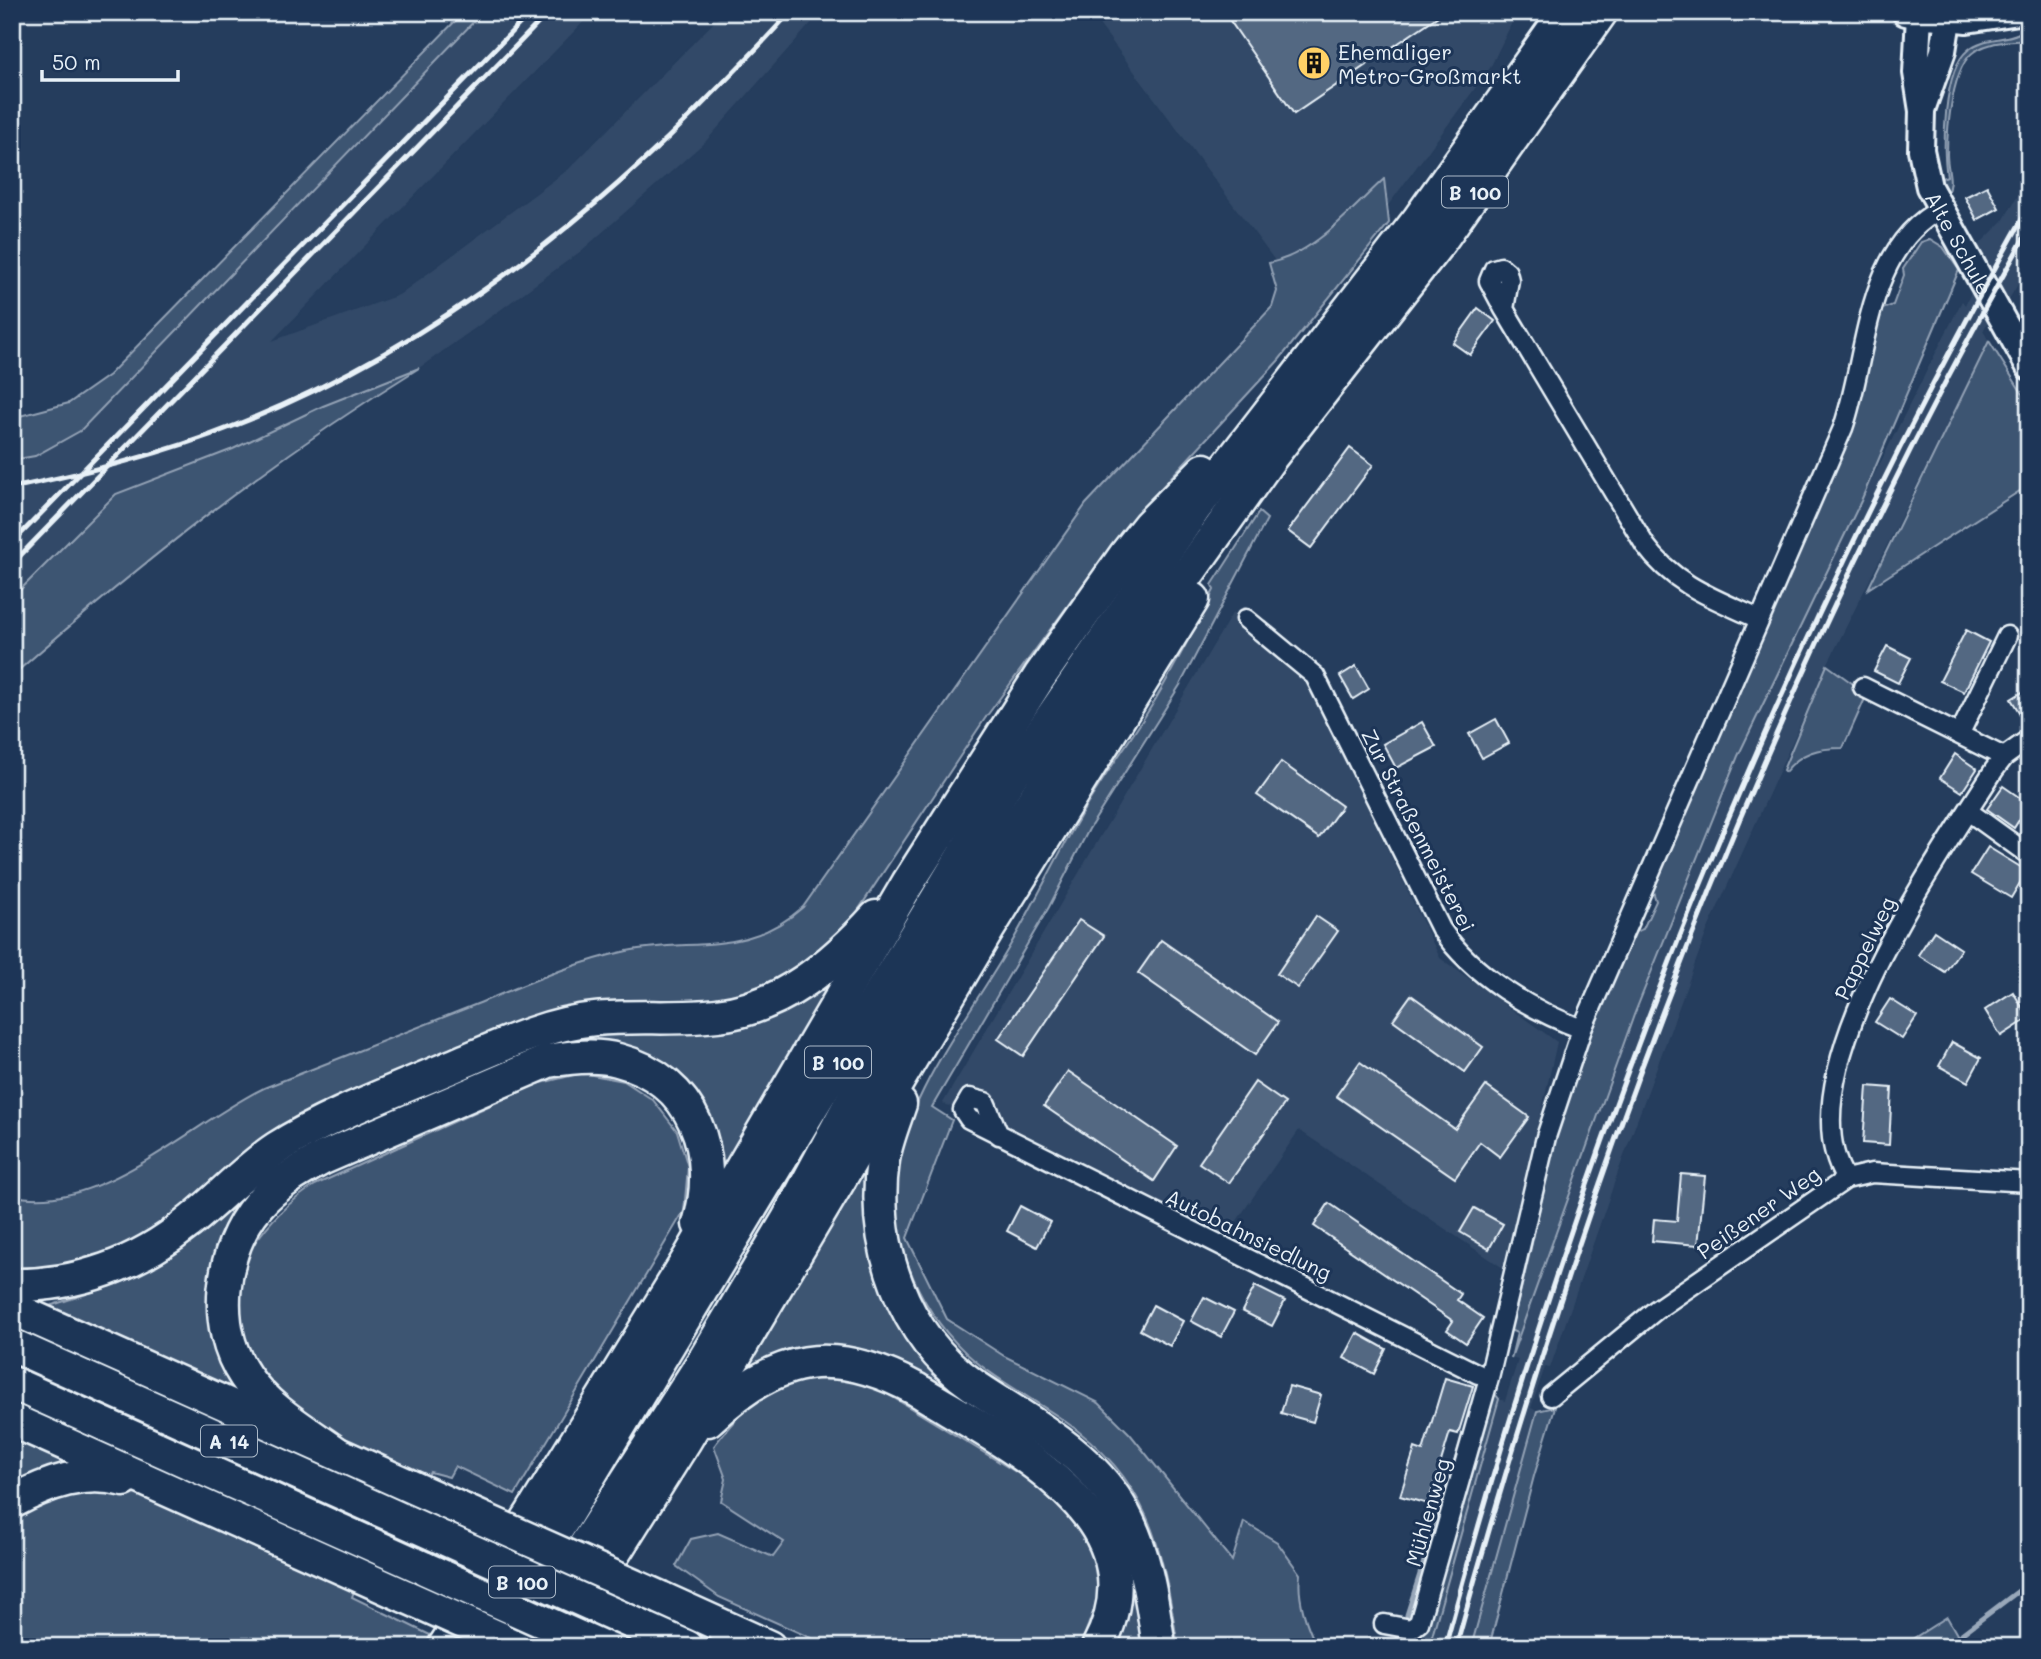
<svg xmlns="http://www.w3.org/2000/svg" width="2041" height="1659" font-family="Mali,sans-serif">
<rect width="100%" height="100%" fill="#253d5d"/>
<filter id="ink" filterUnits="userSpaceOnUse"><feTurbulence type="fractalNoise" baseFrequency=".0143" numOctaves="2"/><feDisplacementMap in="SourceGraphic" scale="14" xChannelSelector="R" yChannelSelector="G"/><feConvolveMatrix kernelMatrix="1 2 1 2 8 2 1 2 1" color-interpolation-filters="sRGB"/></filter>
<g filter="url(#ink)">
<g fill="#334a68">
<path d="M483,12H593L272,341L399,295L569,169L724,12H821L706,141L581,251L489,318L419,368L323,406L233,449L116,494L12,598V460L35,456L80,431Z"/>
<path d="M1090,12H1517L1490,68L1311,309Z"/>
<path d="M2029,177V266L2009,299L2003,292L1983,331L1989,341L1827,665L1707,931L1618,1172L1550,1368L1545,1367L1531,1408L1537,1411L1471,1647H1429L1499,1399L1505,1401L1518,1360L1511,1358L1634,1015L1738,756L1861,501L1962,301L1965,305L1986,262L1977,247L2003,221Z"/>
<path d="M1233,612L1300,668L1440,958L1557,1042L1506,1270L1299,1130L1223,1241L943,1103Z"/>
</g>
<g fill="#3e5472" stroke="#93a2b5" stroke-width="2">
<path d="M464,12H483L80,431L35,456L12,460V418L69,403L109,375Z"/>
<path d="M2019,33H2029V41C2012,40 1990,42 1975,51C1952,65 1947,129 1947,154C1947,171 1954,180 1946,196L1939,179L1947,176C1942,148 1943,70 1968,50C1983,37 2003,41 2019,33Z"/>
<path d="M1384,179L1389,223L1279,360L1127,525L986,717L849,924L813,961L764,989L390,1085L130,1252L12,1278V1195C96,1217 193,1122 264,1088C335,1060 406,1032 477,1004C526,984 575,962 627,951C693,938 747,957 803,907L1086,504L1272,307L1277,291L1269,263C1315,254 1351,209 1384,179Z"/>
<path d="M1930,239L1943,247L1959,270L1861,501L1738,756L1634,1015L1511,1358L1517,1333L1510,1330C1532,1257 1543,1181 1564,1107C1582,1048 1608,991 1632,933L1643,929L1656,901L1652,888L1854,417L1880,310L1893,305L1904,275L1903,269L1921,242Z"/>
<path d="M1989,341L2029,404V485L1868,589Z"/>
<path d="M419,368C272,459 142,562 12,676V598L116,494L233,449L323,406Z"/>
<path d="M1259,512L1267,519L1180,685L1089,829L1049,907L932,1107L952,1120L907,1238L947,1319L1004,1356L1099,1403L1130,1434L1232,1561L1244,1522L1277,1542L1300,1574C1297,1600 1306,1624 1317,1647H1178C1162,1544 1150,1479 1059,1417C1028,1396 993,1378 966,1353C914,1304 886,1231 899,1159C912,1089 969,1015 1005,954C1031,911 1052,865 1077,822C1101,778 1133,738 1158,695C1178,661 1196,625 1214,590L1212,585Z"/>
<path d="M1827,665L1867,694L1843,748C1818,748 1801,752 1785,772L1783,770Z"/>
<path d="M843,965L716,1196L713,1157L614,1052L334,1146L230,1234L250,1401L40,1309L120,1283L179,1251L252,1182L315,1140L499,1060L574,1035L681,1029Z"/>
<path d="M582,1073L624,1081L653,1100L677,1131L688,1167L684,1211L515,1495L455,1466L449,1477L430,1472L427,1478L330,1435L292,1413L236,1340L241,1247L251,1248C270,1221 287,1203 315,1185L537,1084Z"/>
<path d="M869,1155L879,1276L1062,1457L1119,1527L1149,1647H1108L1111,1540L876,1361L737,1383Z"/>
<path d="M12,1357L439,1548L431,1560L12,1372Z"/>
<path d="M803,1379L846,1380L879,1389L1039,1486L1065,1508L1092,1549L1099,1596L1080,1647H831L719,1597L676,1566L691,1539L718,1533L773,1557L784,1542L721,1501L726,1479L714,1446C744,1406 756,1397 803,1379Z"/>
<path d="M1496,1395L1499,1399L1429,1647H1394L1397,1637H1417L1484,1416L1489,1399Z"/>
<path d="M1555,1407L1534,1476L1489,1647H1471L1537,1411Z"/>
<path d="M12,1432L79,1462L12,1494Z"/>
<path d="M65,1488L127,1491L148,1498L354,1591L352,1597L434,1637L427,1647H12V1512Z"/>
<path d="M1947,1617L1964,1647H1900Z"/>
</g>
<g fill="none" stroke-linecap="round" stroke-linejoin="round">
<g stroke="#99a8ba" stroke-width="5">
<path d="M1407,1615L1462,1442"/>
<path d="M1951,1642L2029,1583"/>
<path d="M1402,1647V1645"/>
</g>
</g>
<g fill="#536782" stroke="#e8f1f8" stroke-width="2">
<path d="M1224,12H1444L1294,114Z"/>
<path d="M1987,186L1999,208L1977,220L1965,197Z"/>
<path d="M1478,308L1495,321L1470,355L1453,343Z"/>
<path d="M1350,448L1373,465L1311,548L1288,531Z"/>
<path d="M1966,630L1989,642L1964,692L1940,681Z"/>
<path d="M1887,646L1911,658L1898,683L1874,671Z"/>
<path d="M1356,666L1369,689L1353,699L1340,676Z"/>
<path d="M2029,688V728L2011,699Z"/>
<path d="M1496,719L1509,743L1482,758L1469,734Z"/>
<path d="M1422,722L1436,747L1396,768L1383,744Z"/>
<path d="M1955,754L1977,769L1962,792L1940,778Z"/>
<path d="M1281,762L1342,806L1319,838L1257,795Z"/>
<path d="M2003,786L2029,804L2014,828L1987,809Z"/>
<path d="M1988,847L2027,871L2011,898L1971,874Z"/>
<path d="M1316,916L1338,931L1298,988L1277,974Z"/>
<path d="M1079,920L1104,936L1023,1056L998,1039Z"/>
<path d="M1934,931L1961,949L1945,972L1918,955Z"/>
<path d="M1161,940L1278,1022L1255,1055L1138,973Z"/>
<path d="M2013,992L2029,1018L2001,1036L1985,1010Z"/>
<path d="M1411,995L1483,1047L1465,1072L1393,1020Z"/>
<path d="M1890,999L1917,1016L1902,1039L1875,1022Z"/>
<path d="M1952,1042L1981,1058L1968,1082L1939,1066Z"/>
<path d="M1360,1062L1455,1129L1486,1086L1529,1117L1500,1157L1480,1142L1455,1178L1336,1096Z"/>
<path d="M1068,1071L1177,1146L1154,1181L1044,1106Z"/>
<path d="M1255,1082L1285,1103L1229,1183L1199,1163Z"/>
<path d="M1867,1086L1892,1088L1889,1145L1863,1143Z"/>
<path d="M1681,1174L1705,1176L1698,1245L1652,1241L1654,1219L1677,1221Z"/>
<path d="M1329,1203L1461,1294L1457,1300L1483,1318L1466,1343L1447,1330L1453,1321L1314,1226Z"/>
<path d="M1020,1206L1050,1222L1037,1247L1007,1231Z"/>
<path d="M1474,1208L1503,1224L1489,1249L1460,1232Z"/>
<path d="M1255,1286L1285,1301L1272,1326L1242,1311Z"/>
<path d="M1204,1297L1234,1312L1221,1337L1191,1321Z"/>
<path d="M1153,1305L1183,1321L1170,1346L1140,1330Z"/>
<path d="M1357,1333L1386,1349L1374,1374L1344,1358Z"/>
<path d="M1445,1378L1473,1386L1458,1434L1450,1432L1428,1504L1400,1496L1415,1448L1423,1451Z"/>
<path d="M1289,1386L1321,1395L1313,1422L1281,1413Z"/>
</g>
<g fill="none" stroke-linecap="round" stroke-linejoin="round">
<defs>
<g id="street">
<path d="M1504,309L1509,280L1507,272L1501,267L1494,269L1489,281L1504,309L1645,545C1674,585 1715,599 1759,619"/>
<path d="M1246,619L1315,676L1441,929C1473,976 1530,1010 1582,1029"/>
<path d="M1863,687L2004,757"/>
<path d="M1960,733L2007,636"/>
<path d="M1968,811L2029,855"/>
<path d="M999,1135L985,1102L970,1098L963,1110L969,1119L1478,1374"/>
<path d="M1846,1179C1782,1078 1939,857 1994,770L2004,757L2029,739"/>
<path d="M1551,1396L1656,1310L1846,1179L1872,1173L2029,1182"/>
<path d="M1384,1624L1411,1629L1419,1623L1489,1378L1546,1137L1582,1029L1843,428C1868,356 1864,249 1941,209"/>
</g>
<g id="secondary">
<path id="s1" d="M2019,12L1967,20L1919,15L1916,73L1922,111L1921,150L1929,187L2029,367"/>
<path d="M1922,110L1943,51L1948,20"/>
</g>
<path id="primary" d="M1906,12L1919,15"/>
<g id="highway">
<path d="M900,1104C894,1122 886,1141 883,1160C871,1244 902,1335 973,1385C1024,1420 1086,1450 1119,1505C1145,1548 1152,1598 1159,1647"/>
<path d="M12,1285C77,1286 138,1264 188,1223C219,1199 245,1169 277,1148C328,1115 403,1088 460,1063C502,1045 549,1023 595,1019C636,1015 677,1020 717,1015C782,1008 834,963 876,917"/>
<path d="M12,1308L463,1510"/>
<path d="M12,1345L445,1539"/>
<path d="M12,1383L426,1569"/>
<path d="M12,1420L407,1597"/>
<path d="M708,1420C776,1355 832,1344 916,1389C1003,1443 1167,1517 1098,1647"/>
<path d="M335,1452C304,1430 266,1408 245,1376C211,1326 220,1250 258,1205C276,1184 299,1171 323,1158L548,1061C571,1057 596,1054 618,1060C695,1080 720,1154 699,1224"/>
<path d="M12,1502C47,1483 85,1469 124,1480"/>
<path d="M661,1598L769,1647"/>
<path d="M642,1627L687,1647"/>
<path d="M444,1647L532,1513L689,1258L908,883L1040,676L1126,554L1149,525L1204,470"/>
<path d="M481,1647L564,1518L1008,781L1195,508L1419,219L1566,12"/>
<path d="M520,1647L703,1362L787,1221L868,1071L974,894L1088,714L1271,457L1440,241L1601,12"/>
<path d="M555,1647L684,1442L988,929L1193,599"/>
</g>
</defs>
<use href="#street" stroke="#e8f1f8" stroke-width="23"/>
<use href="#secondary" stroke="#e8f1f8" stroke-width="30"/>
<use href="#primary" stroke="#e8f1f8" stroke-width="32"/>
<use href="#highway" stroke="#e8f1f8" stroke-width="37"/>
<use href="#street" stroke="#1d3557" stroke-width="18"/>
<use href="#secondary" stroke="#1d3557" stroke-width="24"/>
<use href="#primary" stroke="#1d3557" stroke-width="26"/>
<use href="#highway" stroke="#1d3557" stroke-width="32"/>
<g stroke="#e8f1f8" stroke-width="5">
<path d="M12,488C88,472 164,454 236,425C421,352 579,231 717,89C741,64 767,39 790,12"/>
<path d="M12,543L531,12"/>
<path d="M12,564L549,12"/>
<path d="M1445,1647C1579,1145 1773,659 2029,207"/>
<path d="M1456,1647C1591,1154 1776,674 2029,229"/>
</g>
<defs>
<g id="highway-bridge">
<path d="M463,1510L661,1598"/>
<path d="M445,1539L642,1627"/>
<path d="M426,1569L600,1647"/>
<path d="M407,1597L499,1638"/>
</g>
</defs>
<use href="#highway-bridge" stroke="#e8f1f8" stroke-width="37" stroke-linecap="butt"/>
<use href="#highway-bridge" stroke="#1d3557" stroke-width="32"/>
</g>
</g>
<defs>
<symbol id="building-disc" viewBox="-11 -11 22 22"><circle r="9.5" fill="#ffd166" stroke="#1d3557"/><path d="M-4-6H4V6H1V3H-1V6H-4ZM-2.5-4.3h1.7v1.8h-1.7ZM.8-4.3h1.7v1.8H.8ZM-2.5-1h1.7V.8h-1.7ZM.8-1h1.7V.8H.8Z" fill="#111"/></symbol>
</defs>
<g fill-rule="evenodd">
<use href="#building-disc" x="1295" y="44" width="38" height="38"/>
</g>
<g text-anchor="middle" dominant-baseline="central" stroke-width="6" stroke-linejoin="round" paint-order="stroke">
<g fill="#1d3557" stroke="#abb9c8" stroke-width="2">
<rect x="1442" y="176.5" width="66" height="31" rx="5"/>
<rect x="805" y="1046.5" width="66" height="31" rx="5"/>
<rect x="201" y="1425.5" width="56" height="31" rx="5"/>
<rect x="489" y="1566.5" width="66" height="31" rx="5"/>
</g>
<g font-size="19" font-weight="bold" fill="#e8f1f8">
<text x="1475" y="192">B 100</text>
<text x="838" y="1062">B 100</text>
<text x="229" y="1441">A 14</text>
<text x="522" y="1582">B 100</text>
</g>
<g font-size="21" fill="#e8f1f8" stroke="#1d3557" text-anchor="start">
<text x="1338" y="51">Ehemaliger<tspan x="1338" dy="24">Metro-Großmarkt</tspan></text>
</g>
<g font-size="21" fill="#e8f1f8" stroke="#1d3557">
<text stroke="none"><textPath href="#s1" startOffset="338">Alte Schule</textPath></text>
<text transform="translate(1419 830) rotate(63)">Zur Straßenmeisterei</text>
<text transform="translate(1864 948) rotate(-64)">Pappelweg</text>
<text transform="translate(1758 1212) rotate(-35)">Peißener Weg</text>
<text transform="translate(1249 1234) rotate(26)">Autobahnsiedlung</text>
<text transform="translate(1427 1512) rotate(-74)">Mühlenweg</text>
</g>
</g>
<rect width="2041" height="1659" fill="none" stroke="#1d3557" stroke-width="42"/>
<rect x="21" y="21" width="1999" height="1617" fill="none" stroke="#e8f1f8" stroke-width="2.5" filter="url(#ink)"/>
<path d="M42 70v10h136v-10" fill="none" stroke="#e8f1f8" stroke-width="3.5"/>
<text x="52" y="70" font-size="21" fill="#e8f1f8" stroke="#1d3557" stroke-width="5" paint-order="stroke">50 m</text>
</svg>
